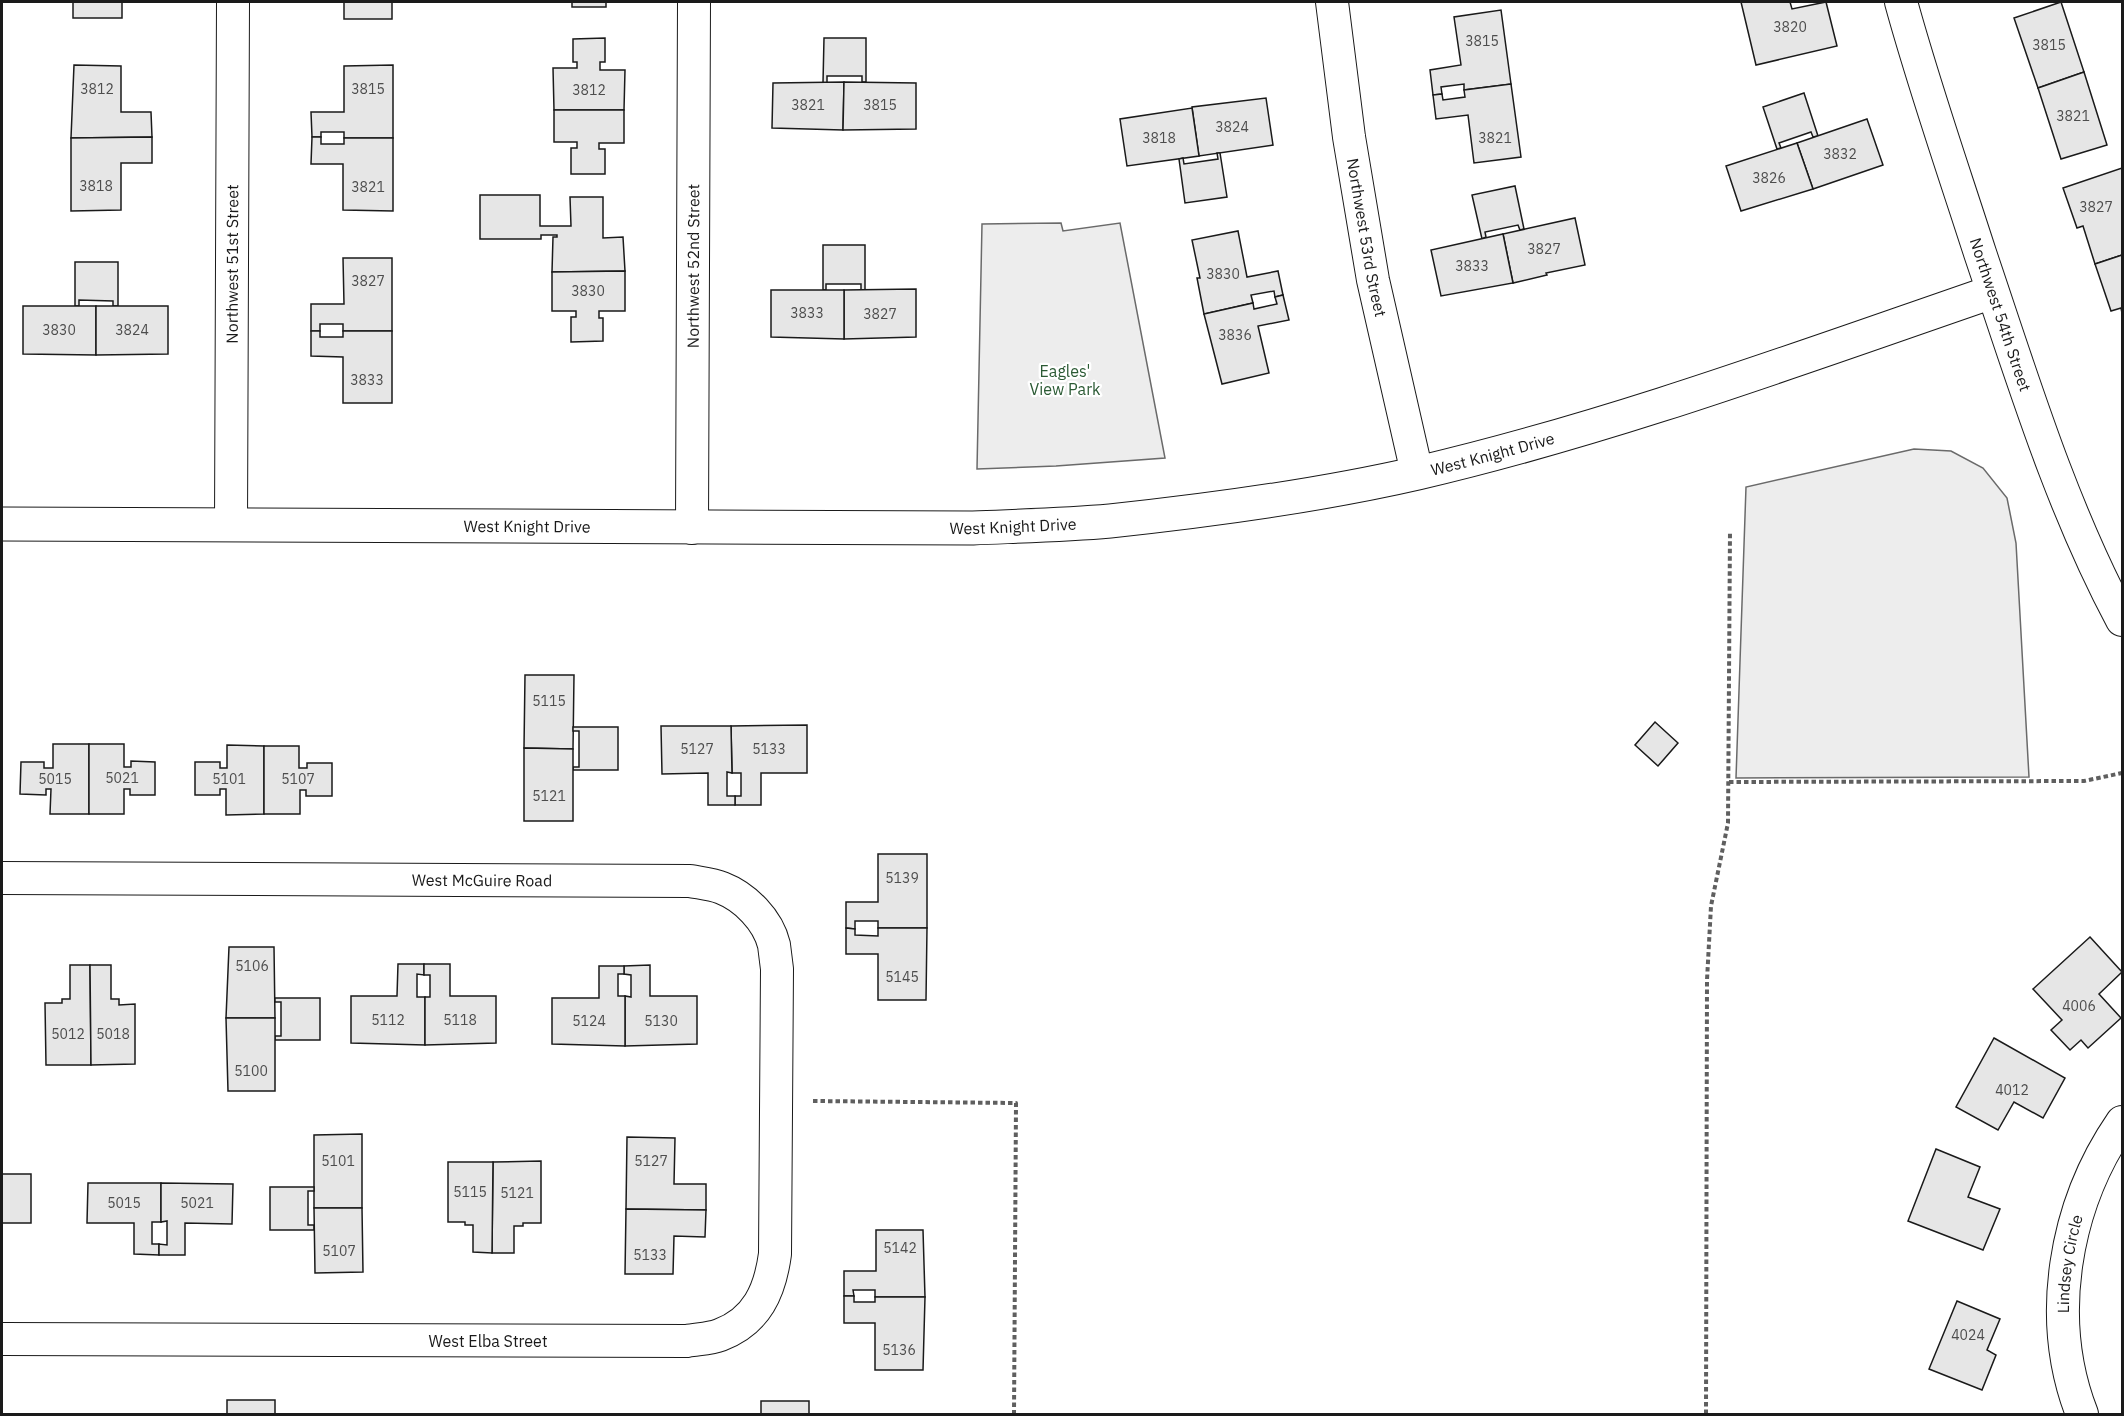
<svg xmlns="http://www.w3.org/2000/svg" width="2124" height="1416" font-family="'IBM Plex Sans',sans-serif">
<rect width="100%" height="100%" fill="#fff"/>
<g fill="#ededed" stroke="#6a6a6a" stroke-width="1.5">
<path d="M1061,223L1063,231L1120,223L1165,458L1056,466L977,469L982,224Z"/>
<path d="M1914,449L1951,451L1983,468L2007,498L2016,543L2029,777L1736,778L1746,487Z"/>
</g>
<g fill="#e6e6e6" stroke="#1a1a1a" stroke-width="1.5">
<rect x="73" y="2" width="49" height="16"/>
<rect x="344" y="2" width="48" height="17"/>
<rect x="572" y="2" width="34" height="5"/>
<path d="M1741,2H1790L1792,9L1826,2L1837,46L1756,65Z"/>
<path d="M2061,2L2084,72L2038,88L2014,18Z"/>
<path d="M1501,10L1511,84L1464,90V84L1441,87L1442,94L1433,95L1430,70L1461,65L1454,17Z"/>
<path d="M605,38V62H600V70H625L624,110H554L553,68H577V62H573V39Z"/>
<path d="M824,38H866V82H862V76H827V83H823Z"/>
<path d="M74,65L121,66V112H151L152,137L71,138Z"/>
<path d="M393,65V138H344V132H321V137H312L311,112H344V66Z"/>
<path d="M2084,72L2107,145L2061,159L2038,88Z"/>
<path d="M844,82L843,130L772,128L773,83Z"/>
<path d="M844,82L916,83V129L843,130Z"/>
<path d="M1511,84L1521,157L1474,163L1468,115L1436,119L1433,95L1442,94L1443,100L1465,97L1464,90Z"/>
<path d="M1804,93L1818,136L1813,137L1811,132L1779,143L1781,148L1777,149L1763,107Z"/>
<path d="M1266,98L1273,145L1199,156L1192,107Z"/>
<path d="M1192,108L1199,156L1127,166L1120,119Z"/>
<path d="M554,110H624V143H599V149H605V174H571V148H577V142H554Z"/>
<path d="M1867,119L1883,165L1813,189L1797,143Z"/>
<path d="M152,137V163H121V210L71,211V138Z"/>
<path d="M312,137H321V144H344V138H393V211L343,210V164H311Z"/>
<path d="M1797,143L1813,189L1741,211L1726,166Z"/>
<path d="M1217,153H1220L1227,197L1185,203L1179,159L1183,158L1184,164L1218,159Z"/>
<path d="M2122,168V255L2095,264L2083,226L2077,228L2063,188Z"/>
<path d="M1515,186L1524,229L1520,230L1518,225L1485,232L1486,237L1482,239L1472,195Z"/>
<path d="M480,195H540V226H571L570,197H603V238L623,237L625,271L552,272L553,237H557V235H541V239H480Z"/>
<path d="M1575,218L1585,265L1546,273L1547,275L1513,283L1503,234Z"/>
<path d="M1238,231L1247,277L1278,271L1283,295L1275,297L1274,291L1251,295L1253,303L1204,314L1197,278H1200L1192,240Z"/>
<path d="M1503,234L1513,283L1441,296L1431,250Z"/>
<path d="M823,245H865V290H861V284H826V290H823Z"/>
<path d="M2122,255V313L2121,308L2111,311L2095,264Z"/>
<path d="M343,258H392V331H343V324H320V331H311V304H344Z"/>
<path d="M75,262H118V306H113V301L79,300V306H75Z"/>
<path d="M625,271V311H599V318H603V341L571,342V317H576V311H552V272Z"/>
<path d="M916,289V337L844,339V290Z"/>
<path d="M771,290H844V339L771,337Z"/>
<path d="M1283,295L1289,320L1258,326L1269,373L1222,384L1204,314L1253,303L1254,309L1277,304L1275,297Z"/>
<path d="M23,306H96V355L23,354Z"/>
<path d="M96,306H168V354L96,355Z"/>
<path d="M311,331H320V337H343V331H392V403H343V357L311,356Z"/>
<path d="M525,675H574L573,749L524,748Z"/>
<path d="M1655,722L1678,743L1658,766L1635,745Z"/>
<path d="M807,725V773H761V805H735V796H741V773H732L731,726Z"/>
<path d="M661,726H731L732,773L727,772V796H735V805H708V773L662,774Z"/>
<path d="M573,727H618V770H573V767H579V731H573Z"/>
<path d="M53,744H89V814H50L51,789H46V795L20,794L21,762H44V768H53Z"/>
<path d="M89,744H124V767H131V761L155,762V795H130V789H124V814H89Z"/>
<path d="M227,745L264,746V814L226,815V789H220V795H195V762H220V768H227Z"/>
<path d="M264,746H299V768H307V763H332V796H306V790H300V814H264Z"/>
<path d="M524,748L573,749V821H524Z"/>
<path d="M878,854H927V928H878V921H855V929L846,928V902H878Z"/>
<path d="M846,928L855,929V935L878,936V928H927L926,1000H878V954H846Z"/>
<path d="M2090,937L2122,972L2099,994L2121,1018L2088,1048L2081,1040L2070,1050L2051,1030L2062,1020L2033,989Z"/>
<path d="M229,947H274L275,1018H226Z"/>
<path d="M398,964H424V975L417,974V997H425V1045L351,1043V996H397Z"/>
<path d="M424,964H450V996H496V1043L425,1045V997H430V975H424Z"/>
<path d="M70,965H90L91,1065H46L45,1003H62V999H70Z"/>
<path d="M90,965H111V999H119V1005L135,1004V1064L91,1065Z"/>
<path d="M650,965V996H697V1044L625,1046V996L631,997V975L624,974V966Z"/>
<path d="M599,966H624V974H618V996H625V1046L552,1044V998H599Z"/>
<path d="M275,998H320V1040H275V1036H281V1002H275Z"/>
<path d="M226,1018H275V1091H228Z"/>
<path d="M1994,1038L2065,1078L2043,1118L2014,1102L1998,1130L1956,1107Z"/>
<path d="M362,1134V1208H314V1135Z"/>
<path d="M627,1137L675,1138L674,1184H706V1210L626,1209Z"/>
<path d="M1936,1149L1980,1167L1968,1197L2000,1209L1983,1250L1908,1221Z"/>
<path d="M541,1161V1223H523V1226H514V1253H492L493,1162Z"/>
<path d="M448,1162H493L492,1253L473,1252V1225H465V1222H448Z"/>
<rect x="2" y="1174" width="29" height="49"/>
<path d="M88,1183H161V1222H152V1244H159V1255L134,1254V1223H87Z"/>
<path d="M161,1183L233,1184L232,1224L185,1223V1255H159V1244L167,1245V1221L161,1222Z"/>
<path d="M270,1187H314V1191H308V1225H314V1230H270Z"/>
<path d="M314,1208H362L363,1272L315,1273Z"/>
<path d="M626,1209L706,1210L705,1237L674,1236L673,1274H625Z"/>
<path d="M876,1230H923L925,1297H875V1290H853L854,1296H844V1271H876Z"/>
<path d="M844,1296H854V1302H875V1297H925L923,1370H875V1323H844Z"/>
<path d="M1957,1301L2000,1319L1987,1350L1996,1355L1982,1390L1929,1369Z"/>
<rect x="227" y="1400" width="48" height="14"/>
<rect x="761" y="1401" width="48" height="13"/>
</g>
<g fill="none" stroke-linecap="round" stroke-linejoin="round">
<defs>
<g id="street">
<path id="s1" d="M1332,2L1349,137L1373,280L1417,473"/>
<path id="s2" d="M1901,2C1924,86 1953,169 1980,253C2022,377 2060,504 2122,620"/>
<path id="s3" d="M231,525L233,2"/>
<path id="s4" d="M692,528L694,2"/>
<path id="s5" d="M2,878L690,881C700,883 712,884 722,888C745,897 768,920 774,945C775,953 776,961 777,969L775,1254C770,1291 757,1321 720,1335C710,1339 698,1339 687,1341L2,1339"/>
<path id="s6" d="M2082,1414C2045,1319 2064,1206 2122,1122"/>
</g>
<g id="secondary">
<path id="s7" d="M2,524L973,528C1019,526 1065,525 1110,521C1213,510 1318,496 1418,473C1614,427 1803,357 1992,292"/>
</g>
</defs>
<use href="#street" stroke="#1a1a1a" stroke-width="34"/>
<use href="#secondary" stroke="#1a1a1a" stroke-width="35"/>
<g stroke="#5f5f5f" stroke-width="4" stroke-dasharray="4.5 3" stroke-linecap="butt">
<path d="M1729,782L2084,781L2122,773"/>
<path d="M813,1101L1016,1103L1014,1414"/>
<path d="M1706,1414L1707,980L1711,906L1728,823L1730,531"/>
</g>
<use href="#street" stroke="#fff" stroke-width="32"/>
<use href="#secondary" stroke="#fff" stroke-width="33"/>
</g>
<g text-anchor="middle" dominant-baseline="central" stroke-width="4.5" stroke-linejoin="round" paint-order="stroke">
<g font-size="14" fill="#4d4d4d">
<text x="1790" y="27">3820</text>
<text x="1482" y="41">3815</text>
<text x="2049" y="45">3815</text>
<text x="97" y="89">3812</text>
<text x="368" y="89">3815</text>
<text x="589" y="90">3812</text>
<text x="808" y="105">3821</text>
<text x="880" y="105">3815</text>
<text x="2073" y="116">3821</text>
<text x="1232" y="127">3824</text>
<text x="1159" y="138">3818</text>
<text x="1495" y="138">3821</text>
<text x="1840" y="154">3832</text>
<text x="1769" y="178">3826</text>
<text x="96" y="186">3818</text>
<text x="368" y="187">3821</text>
<text x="2096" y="207">3827</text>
<text x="1544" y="249">3827</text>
<text x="1472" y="266">3833</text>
<text x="1223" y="274">3830</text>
<text x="368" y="281">3827</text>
<text x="588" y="291">3830</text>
<text x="807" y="313">3833</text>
<text x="880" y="314">3827</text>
<text x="59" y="330">3830</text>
<text x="132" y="330">3824</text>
<text x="1235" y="335">3836</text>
<text x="367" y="380">3833</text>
<text x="549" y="701">5115</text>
<text x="697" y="749">5127</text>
<text x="769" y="749">5133</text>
<text x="122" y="778">5021</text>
<text x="55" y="779">5015</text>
<text x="229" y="779">5101</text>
<text x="298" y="779">5107</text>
<text x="549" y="796">5121</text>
<text x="902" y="878">5139</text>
<text x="252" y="966">5106</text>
<text x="902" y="977">5145</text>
<text x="2079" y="1006">4006</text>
<text x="388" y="1020">5112</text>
<text x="460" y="1020">5118</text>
<text x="589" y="1021">5124</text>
<text x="661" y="1021">5130</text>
<text x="68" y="1034">5012</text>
<text x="113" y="1034">5018</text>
<text x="251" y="1071">5100</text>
<text x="2012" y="1090">4012</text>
<text x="338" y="1161">5101</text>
<text x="651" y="1161">5127</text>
<text x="470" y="1192">5115</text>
<text x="517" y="1193">5121</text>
<text x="124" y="1203">5015</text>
<text x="197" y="1203">5021</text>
<text x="900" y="1248">5142</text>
<text x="339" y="1251">5107</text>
<text x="650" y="1255">5133</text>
<text x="1968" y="1335">4024</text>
<text x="899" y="1350">5136</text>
</g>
<g font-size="16" fill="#1a1a1a" stroke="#fff">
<text stroke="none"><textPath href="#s1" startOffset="238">Northwest 53rd Street</textPath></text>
<text stroke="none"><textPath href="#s3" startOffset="261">Northwest 51st Street</textPath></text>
<text stroke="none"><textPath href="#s4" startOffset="262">Northwest 52nd Street</textPath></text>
<text stroke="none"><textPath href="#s2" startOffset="328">Northwest 54th Street</textPath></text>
<text stroke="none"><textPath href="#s7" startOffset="1497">West Knight Drive</textPath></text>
<text stroke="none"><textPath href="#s7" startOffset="1011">West Knight Drive</textPath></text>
<text stroke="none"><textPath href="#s7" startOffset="525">West Knight Drive</textPath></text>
<text stroke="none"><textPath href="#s5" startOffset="480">West McGuire Road</textPath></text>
<text stroke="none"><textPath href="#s6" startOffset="153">Lindsey Circle</textPath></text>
<text x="488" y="1341">West Elba Street</text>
</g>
<g font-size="16" fill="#2b5a34" stroke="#fff">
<text x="1065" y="371">Eagles'<tspan x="1065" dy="18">View Park</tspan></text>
</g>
</g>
<rect width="2124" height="1416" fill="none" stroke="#1a1a1a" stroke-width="6"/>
</svg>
